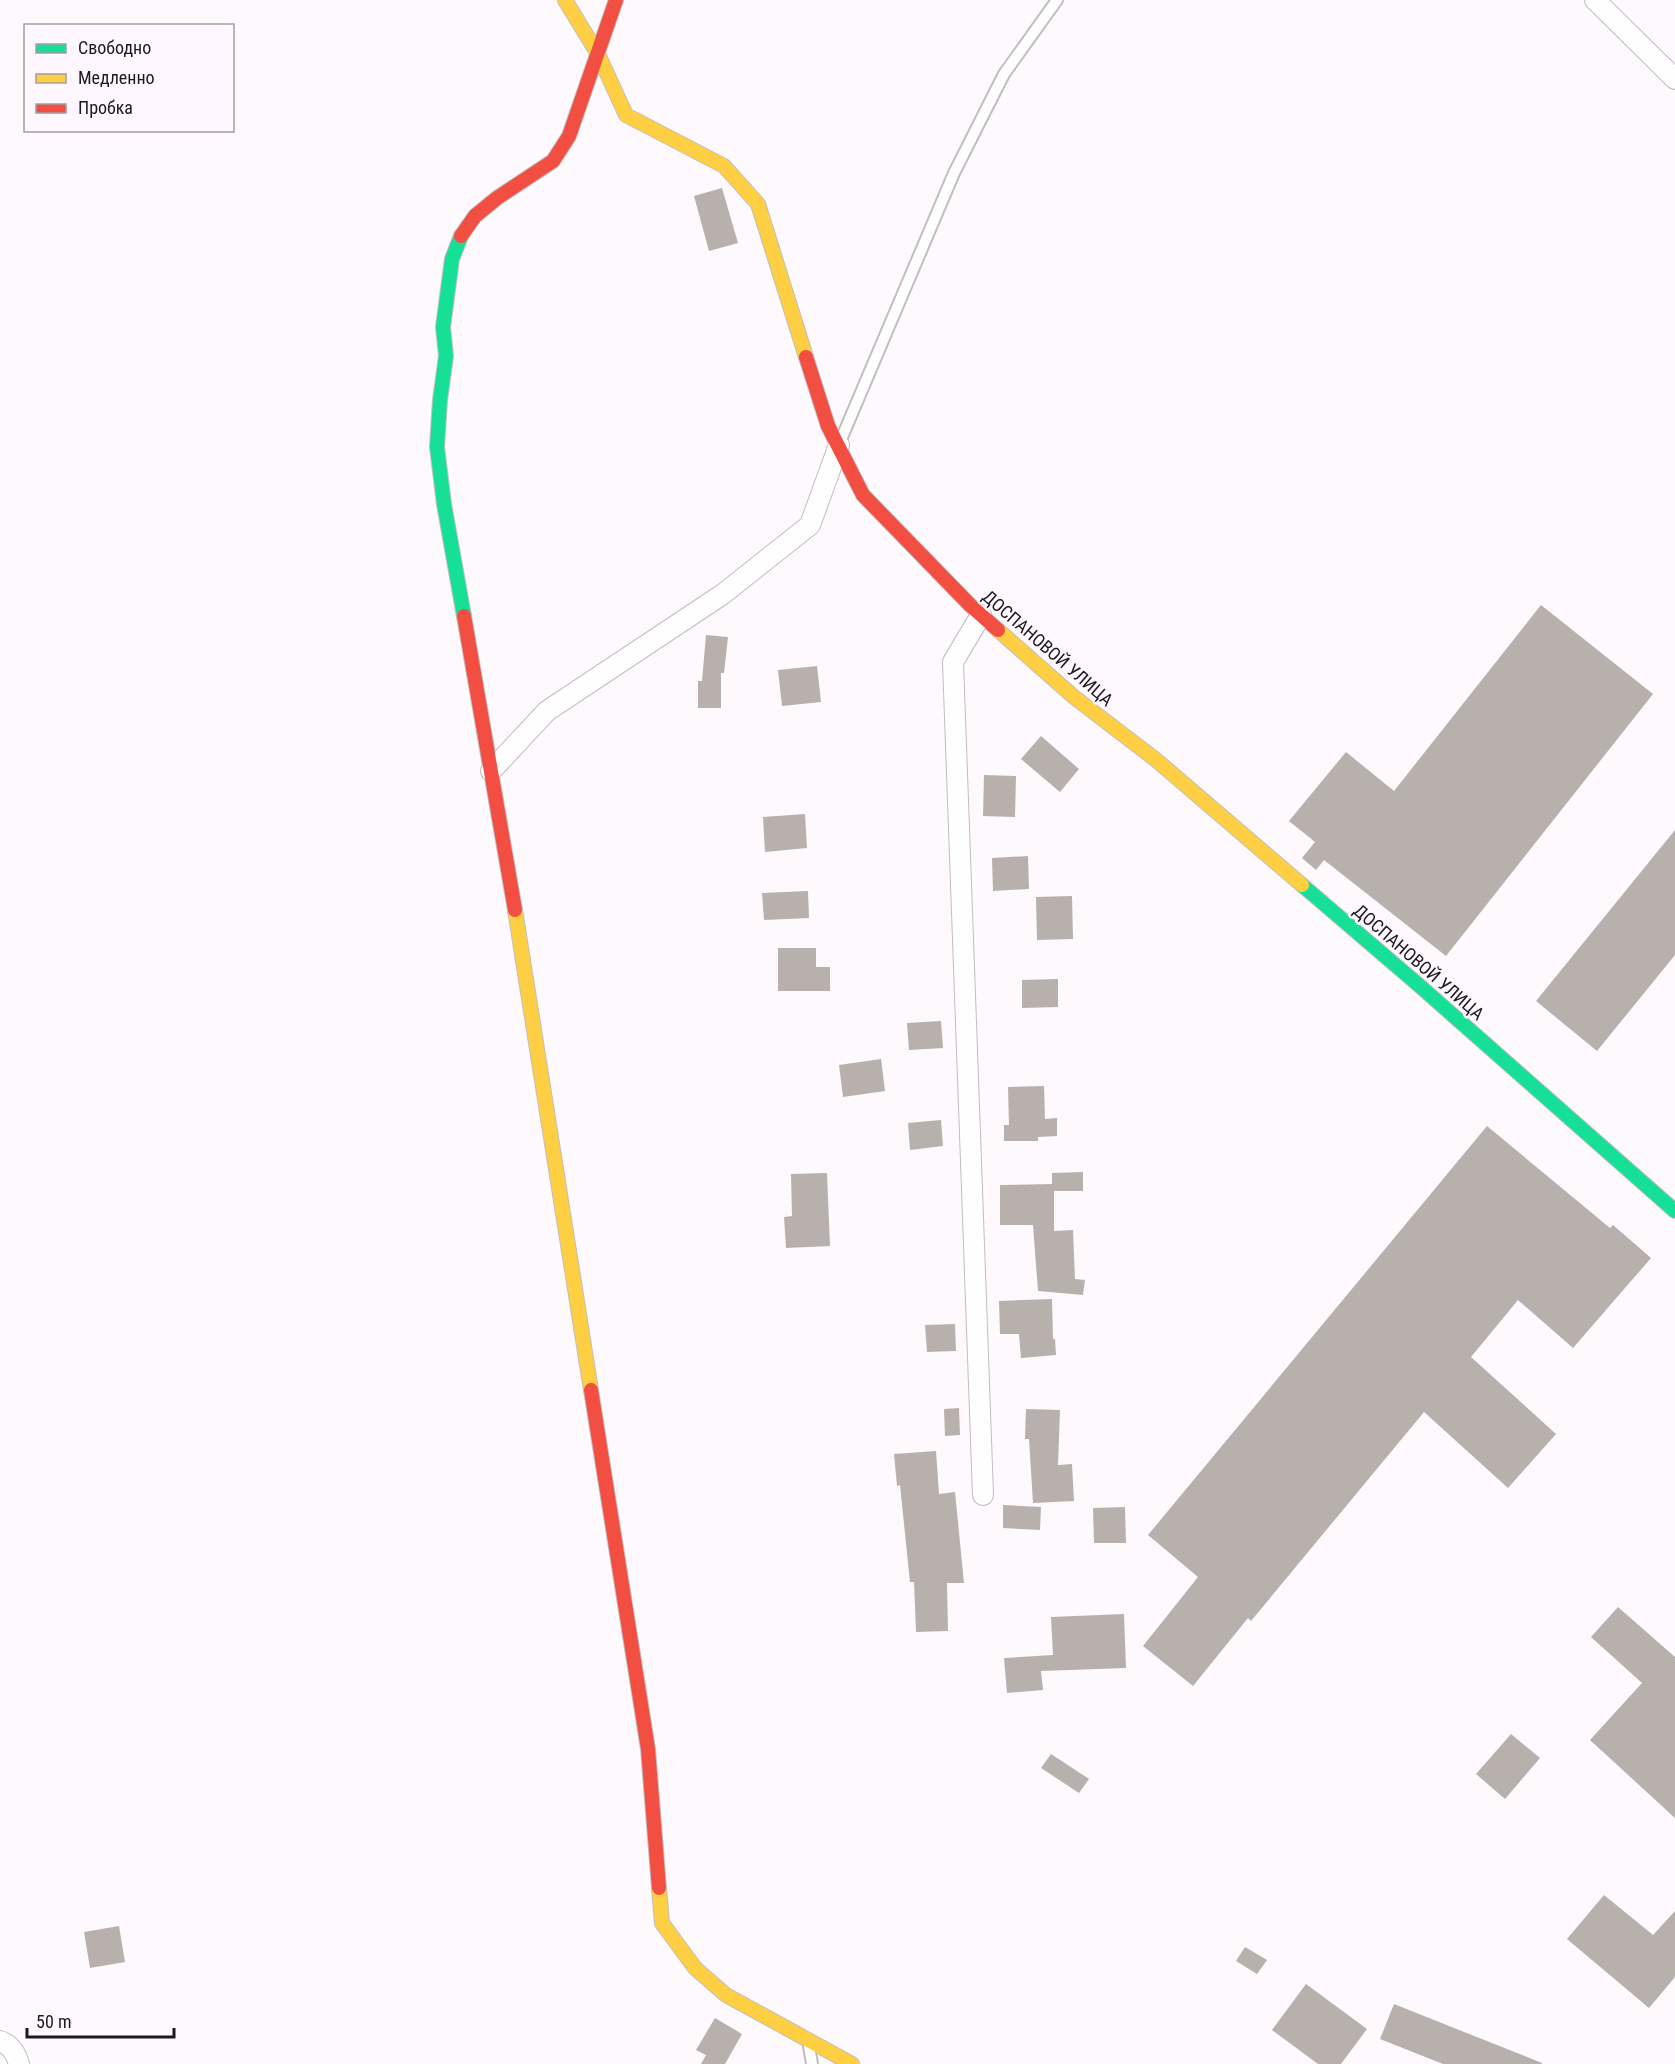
<svg xmlns="http://www.w3.org/2000/svg" width="1675" height="2064" font-family="'Roboto Condensed',sans-serif">
<rect width="100%" height="100%" fill="#fdf9fd"/>
<g fill="#b8b0ad">
<path d="M722,188L738,243L709,251L694,196Z"/>
<path d="M1541,605L1653,694L1446,956L1324,860L1316,870L1302,858L1315,842L1289,821L1346,752L1394,791Z"/>
<path d="M706,635L728,637L724,673H721V708H698V681H702Z"/>
<path d="M817,666L821,702L782,706L778,670Z"/>
<path d="M1041,736L1079,769L1060,792L1021,759Z"/>
<path d="M984,775L1016,776L1015,817L983,816Z"/>
<path d="M805,814L807,848L765,852L763,817Z"/>
<path d="M1675,830V955L1597,1051L1536,1001Z"/>
<path d="M1028,856L1029,889L993,891L992,858Z"/>
<path d="M808,891L809,918L764,920L762,893Z"/>
<path d="M1072,896L1073,939L1037,940L1036,897Z"/>
<path d="M778,948H816V967H830V991H778Z"/>
<path d="M1058,979V1007L1022,1008V980Z"/>
<path d="M941,1021L943,1048L909,1050L907,1023Z"/>
<path d="M881,1059L885,1091L843,1097L839,1065Z"/>
<path d="M1044,1086L1045,1119L1057,1118V1136L1038,1137V1141H1004V1125H1009L1008,1087Z"/>
<path d="M941,1120L943,1146L910,1150L908,1123Z"/>
<path d="M1487,1126L1610,1228L1613,1225L1651,1258L1573,1348L1518,1300L1471,1357L1556,1434L1508,1488L1424,1412L1251,1621L1248,1618L1193,1686L1143,1646L1198,1577L1148,1535Z"/>
<path d="M1083,1172V1191H1054V1231L1073,1230L1075,1279L1085,1280L1083,1295L1038,1291L1033,1225H1000V1185L1052,1184V1173Z"/>
<path d="M827,1173L830,1246L786,1248L784,1217L792,1216L791,1174Z"/>
<path d="M1052,1299L1053,1339H1055L1056,1355L1021,1358L1019,1334H1000L999,1301Z"/>
<path d="M955,1324L956,1351L927,1352L925,1325Z"/>
<path d="M959,1408L960,1435L945,1436L944,1409Z"/>
<path d="M1026,1409L1060,1410L1058,1465L1072,1464L1074,1501L1033,1503L1029,1439H1025Z"/>
<path d="M936,1451L939,1494L955,1492L964,1583H947L948,1631L916,1632L914,1582H910L900,1485L897,1486L894,1454Z"/>
<path d="M1003,1505L1041,1507L1040,1530L1003,1528Z"/>
<path d="M1125,1507L1126,1543H1094L1093,1508Z"/>
<path d="M1618,1607L1675,1657V1818L1590,1740L1642,1683L1591,1637Z"/>
<path d="M1124,1614L1126,1668L1041,1671L1043,1690L1007,1693L1004,1658L1053,1655L1051,1617Z"/>
<path d="M1511,1734L1540,1758L1505,1799L1476,1774Z"/>
<path d="M1051,1754L1089,1779L1079,1793L1041,1768Z"/>
<path d="M1604,1895L1653,1935L1675,1911V1977L1649,2008L1567,1939Z"/>
<path d="M119,1926L125,1962L90,1968L84,1932Z"/>
<path d="M1245,1947L1267,1960L1257,1974L1236,1961Z"/>
<path d="M1306,1984L1367,2029L1341,2064H1318L1272,2030Z"/>
<path d="M1394,2004L1542,2063V2064H1443L1380,2039Z"/>
<path d="M715,2018L742,2034L725,2064H701L706,2055L696,2050Z"/>
</g>
<g fill="none" stroke-linecap="round" stroke-linejoin="round">
<defs>
<g id="lane">
<path d="M840,442L954,173L1004,74L1057,0"/>
<path d="M809,2046L812,2064"/>
</g>
<g id="street">
<path d="M1595,0L1675,79"/>
<path d="M981,615L953,662L983,1495"/>
<path d="M491,771L547,711L723,594L810,525L839,445"/>
<path d="M0,2041C11,2045 16,2053 19,2064"/>
</g>
<g id="fast">
<path d="M461,236L452,259L443,327L446,356L440,400L437,447L444,504L464,616"/>
<path d="M1302,885L1421,987L1675,1211"/>
</g>
<g id="slow">
<path d="M565,0L598,54L626,115L724,166L758,204L806,357"/>
<path d="M998,630L1074,697L1155,759L1302,885"/>
<path d="M515,910L591,1390"/>
<path d="M659,1888L662,1923L695,1968L726,1995L852,2064"/>
</g>
<g id="jam">
<path d="M461,236L475,216L497,198L553,161L569,136L616,0"/>
<path d="M806,357L828,426L863,495L970,605L998,630"/>
<path d="M464,616L515,910"/>
<path d="M591,1390L648,1749L659,1888"/>
</g>
</defs>
<use href="#lane" stroke="#c1bec1" stroke-width="14"/>
<use href="#street" stroke="#c1bec1" stroke-width="22"/>
<use href="#fast" stroke="#c1bec1" stroke-width="16"/>
<use href="#slow" stroke="#c1bec1" stroke-width="16"/>
<use href="#jam" stroke="#c1bec1" stroke-width="16"/>
<use href="#lane" stroke="#fffeff" stroke-width="10"/>
<use href="#street" stroke="#fffeff" stroke-width="20"/>
<use href="#fast" stroke="#16e098" stroke-width="14"/>
<use href="#slow" stroke="#ffcf43" stroke-width="14"/>
<use href="#jam" stroke="#f24e42" stroke-width="14"/>
</g>
<g text-anchor="middle" dominant-baseline="central" stroke-width="5" stroke-linejoin="round" paint-order="stroke">
<g font-size="18" fill="#1c191c" stroke="#fff7ff">
<text transform="translate(1048 648) rotate(41)">ДОСПАНОВОЙ УЛИЦА</text>
<text transform="translate(1419 962) rotate(41)">ДОСПАНОВОЙ УЛИЦА</text>
</g>
</g>
<rect x="24" y="24" width="210" height="108" fill="#fff7ff" stroke="#a49ea4" stroke-width="1.5"/>
<rect x="36" y="44" width="30" height="9" fill="#16e098" stroke="#a49ea4" stroke-width="1.5"/>
<text x="78" y="54" font-size="18" fill="#1c191c">Свободно</text>
<rect x="36" y="74" width="30" height="9" fill="#ffcf43" stroke="#a49ea4" stroke-width="1.5"/>
<text x="78" y="84" font-size="18" fill="#1c191c">Медленно</text>
<rect x="36" y="104" width="30" height="9" fill="#f24e42" stroke="#a49ea4" stroke-width="1.5"/>
<text x="78" y="114" font-size="18" fill="#1c191c">Пробка</text>
<path d="M27 2028v9h147v-9" fill="none" stroke="#1c191c" stroke-width="3"/>
<text x="36" y="2028" font-size="18" fill="#1c191c" stroke="#fff7ff" stroke-width="4.5" paint-order="stroke">50 m</text>
</svg>
